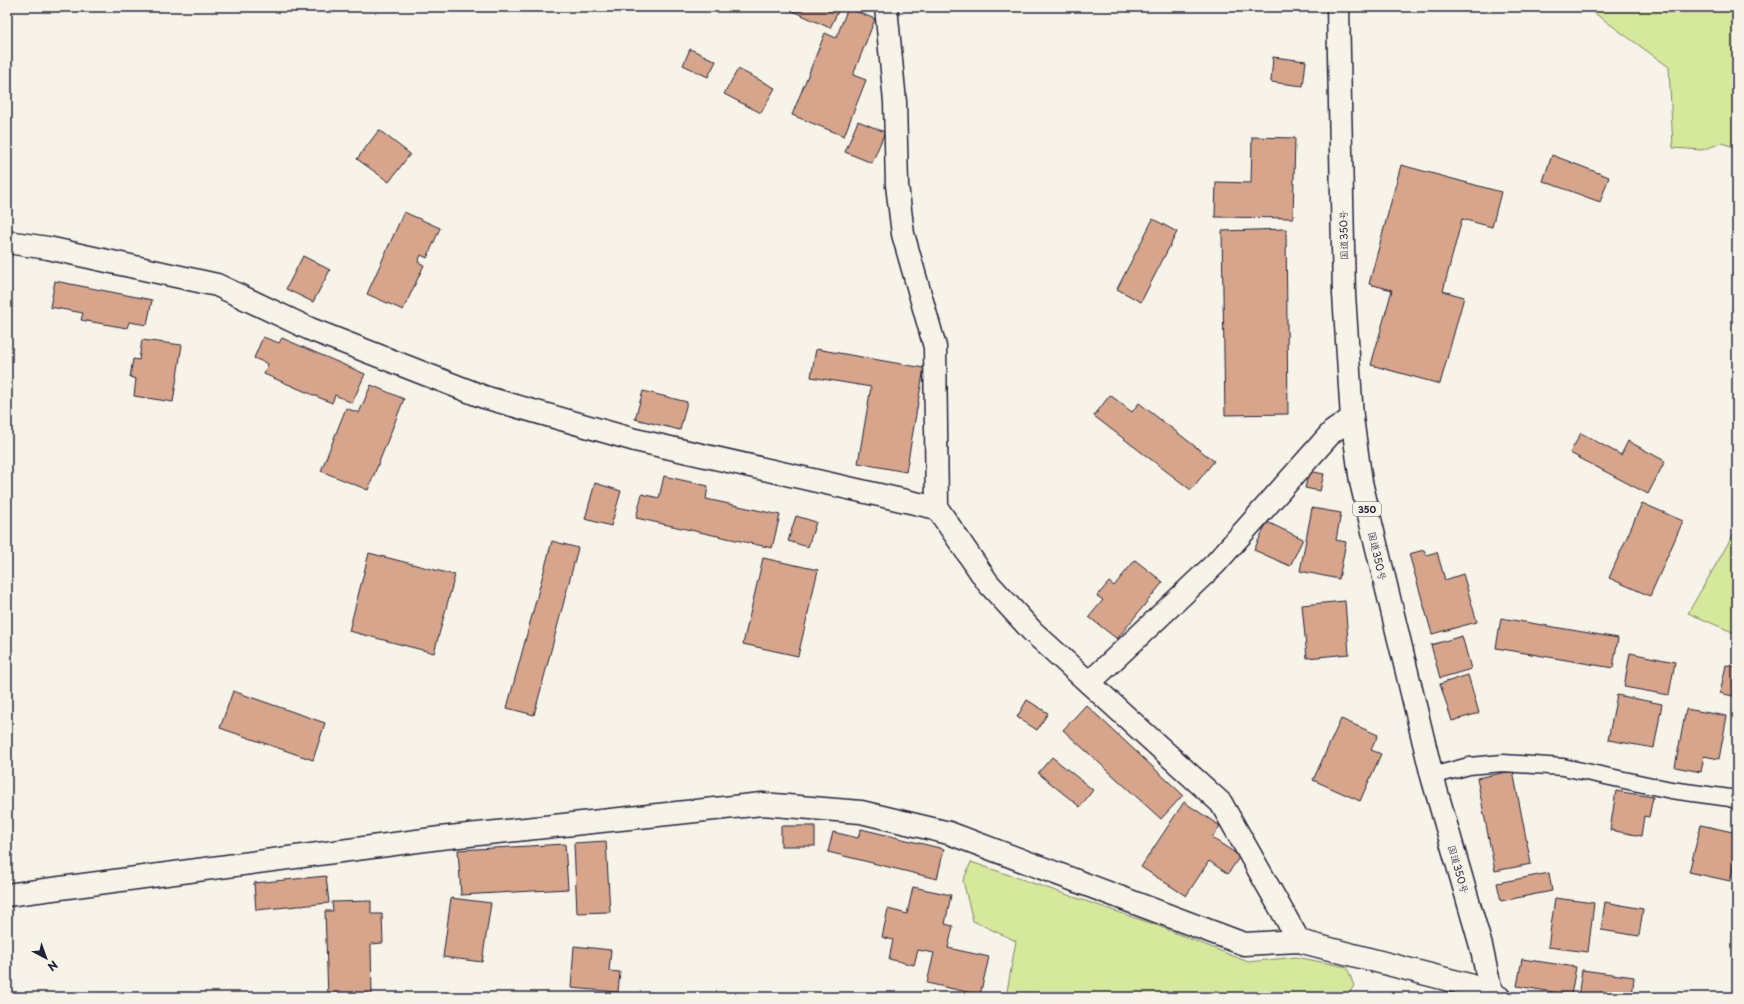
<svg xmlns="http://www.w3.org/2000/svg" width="1744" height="1004" font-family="'Playpen Sans','Klee One',sans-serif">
<rect width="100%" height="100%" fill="#f7f3e8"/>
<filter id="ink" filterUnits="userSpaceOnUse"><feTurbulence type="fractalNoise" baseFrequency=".025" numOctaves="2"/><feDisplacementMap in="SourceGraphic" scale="8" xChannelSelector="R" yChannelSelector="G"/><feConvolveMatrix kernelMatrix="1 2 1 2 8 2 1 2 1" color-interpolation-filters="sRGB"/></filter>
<g filter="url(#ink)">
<g fill="#d5e89c" stroke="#7c856c">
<path d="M1586,7H1737V148L1722,143L1702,150L1673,148L1669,67Z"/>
<path d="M1737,528V634L1688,613Z"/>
<path d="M971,862L1156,925L1248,962L1296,957L1347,967L1354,986L1346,997H1006L1016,941L973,921L963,881Z"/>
</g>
<g fill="#d7a58b" stroke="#22223b">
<path d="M784,7H840L830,28Z"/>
<path d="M848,8L875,19L853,75L866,80L844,136L792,115L825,33L836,38Z"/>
<path d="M690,49L716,61L708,77L683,65Z"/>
<path d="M1273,57L1306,61L1303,86L1271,82Z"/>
<path d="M738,69L775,88L761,113L724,94Z"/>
<path d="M858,121L885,132L872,163L845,152Z"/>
<path d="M379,130L410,154L389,182L357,159Z"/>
<path d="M1252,137L1295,138L1293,218L1215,217L1216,182L1251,183Z"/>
<path d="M1552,155L1609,177L1600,202L1543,181Z"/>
<path d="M1401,165L1501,192L1492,227L1462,219L1443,291L1464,297L1440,384L1371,365L1392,290L1369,284Z"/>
<path d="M404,212L440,228L427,258L421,255L418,262L424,265L403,310L367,294Z"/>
<path d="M1153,219L1177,232L1141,302L1117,289Z"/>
<path d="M1286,229L1288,414L1225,415L1222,231Z"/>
<path d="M303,256L330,270L313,302L286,289Z"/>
<path d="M55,281L152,300L147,325L129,322L127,328L81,320L83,313L50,307Z"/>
<path d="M263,337L279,343L282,338L365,374L352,403L335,395L332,403L264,374L268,364L254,358Z"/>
<path d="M142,340L182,345L173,402L134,396L136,379L130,377L133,359L139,360Z"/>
<path d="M816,349L924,368L906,472L858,463L871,387L811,377Z"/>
<path d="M371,385L404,399L368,490L321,471L346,408L359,413Z"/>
<path d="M643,391L687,402L680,430L635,419Z"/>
<path d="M1110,395L1132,412L1139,403L1214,461L1191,490L1094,416Z"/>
<path d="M1581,433L1621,455L1628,441L1665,461L1648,494L1570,453Z"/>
<path d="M1309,471L1324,474L1320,491L1305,488Z"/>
<path d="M664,476L708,486L706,499L780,515L772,548L636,518L642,494L659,498Z"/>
<path d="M595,483L621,491L611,526L585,519Z"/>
<path d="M1642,503L1683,521L1650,596L1609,578Z"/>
<path d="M1312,508L1341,513L1336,540L1346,542L1339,579L1300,571Z"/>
<path d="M796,516L816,522L808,547L788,541Z"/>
<path d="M1267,522L1303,539L1290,566L1254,550Z"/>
<path d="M552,541L578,548L534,715L507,708Z"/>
<path d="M1424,550L1426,555L1437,552L1445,580L1463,574L1477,622L1432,634L1409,554Z"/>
<path d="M369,553L455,575L434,653L349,631Z"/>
<path d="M763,558L818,570L798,656L743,644Z"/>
<path d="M1135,560L1163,582L1117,639L1089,617L1103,600L1097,596L1109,582L1114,586Z"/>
<path d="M1345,601L1349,654L1307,658L1302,605Z"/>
<path d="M1501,618L1618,638L1613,668L1496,648Z"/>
<path d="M1462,636L1471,669L1440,678L1431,645Z"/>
<path d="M1630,653L1675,662L1669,695L1624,687Z"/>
<path d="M1726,665L1737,667V697L1720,693Z"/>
<path d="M1468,675L1479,713L1452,721L1440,684Z"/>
<path d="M233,691L325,723L313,760L220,728Z"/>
<path d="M1617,695L1662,704L1654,748L1608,740Z"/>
<path d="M1027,700L1048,713L1037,730L1017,717Z"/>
<path d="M1086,705L1183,795L1161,819L1063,730Z"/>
<path d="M1686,709L1727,716L1719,759L1704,756L1701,772L1675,767Z"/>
<path d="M1341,719L1378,735L1371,750L1381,754L1360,801L1313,780Z"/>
<path d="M1052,757L1093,790L1080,807L1038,773Z"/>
<path d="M1513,771L1531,864L1495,871L1477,778Z"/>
<path d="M1616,791L1653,797L1649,817L1644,816L1641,836L1610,830Z"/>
<path d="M1184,802L1220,826L1212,838L1240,856L1228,874L1209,861L1186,896L1141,867Z"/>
<path d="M1701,825L1737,833V851L1730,881L1689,872Z"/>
<rect x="781" y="826" width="34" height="20"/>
<path d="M861,829L944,849L937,879L828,852L833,832L858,838Z"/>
<path d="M606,841L610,912L577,913L574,843Z"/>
<path d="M565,844L568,889L461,895L458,850Z"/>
<path d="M1549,873L1552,891L1501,901L1497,883Z"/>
<path d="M326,876L329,903L256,910L254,883Z"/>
<path d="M913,887L951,895L945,924L953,926L948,948L989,957L980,995L927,983L934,953L918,950L914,965L889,959L893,940L882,937L888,909L907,914Z"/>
<path d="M451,898L491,903L482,962L443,957Z"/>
<path d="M1555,898L1594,903L1588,952L1548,947Z"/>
<path d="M371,901V914H382L383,943L371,944L372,997H328L325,911H333L332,902Z"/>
<path d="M1605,902L1643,909L1639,936L1601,930Z"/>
<path d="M574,946L611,950L609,971L620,972L618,992L571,988Z"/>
<path d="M1522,959L1576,967L1571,995L1517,986Z"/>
<path d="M1582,970L1634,977L1632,997H1578Z"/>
</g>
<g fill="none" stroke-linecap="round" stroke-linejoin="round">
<defs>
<path id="service" d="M1432,776L1469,766L1503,763L1563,767L1671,790L1730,798L1737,801"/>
<g id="minor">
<path d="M886,7L895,102L897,185L903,234L935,347L937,508L988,583L1033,632L1221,803L1299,941"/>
<path d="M7,242L48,248L217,285L310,329L484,397L635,440L937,508"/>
<path d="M1089,683L1215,564L1332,432L1352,418"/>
<path d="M7,895L440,838L762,804L861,812L949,833L1244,944L1299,941L1469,985L1499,997"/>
</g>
<path id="trunk" d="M1338,7L1344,294L1352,418L1361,482L1432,776L1481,946L1492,997"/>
</defs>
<use href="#service" stroke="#22223b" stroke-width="19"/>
<use href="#minor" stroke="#22223b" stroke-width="25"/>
<use href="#trunk" stroke="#22223b" stroke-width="25"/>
<use href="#service" stroke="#f7f3e8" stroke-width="16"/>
<use href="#minor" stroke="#f7f3e8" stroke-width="22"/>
<use href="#trunk" stroke="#f7f3e8" stroke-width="22"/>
</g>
</g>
<g text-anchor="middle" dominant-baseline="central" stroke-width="4" stroke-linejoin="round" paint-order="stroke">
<rect fill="#f7f3e8" stroke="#62616f" stroke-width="1" x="1353" y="502" width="28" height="14" rx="3"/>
<g font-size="9" font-weight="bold" fill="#22223b">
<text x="1367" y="509">350</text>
</g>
<g font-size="10" fill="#22223b" stroke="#f7f3e8">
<text transform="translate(1343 235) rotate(-91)">国道350号</text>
<text transform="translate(1378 556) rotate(77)">国道350号</text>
<text transform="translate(1459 869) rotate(74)">国道350号</text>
</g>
</g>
<rect width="1744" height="1004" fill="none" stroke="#f7f3e8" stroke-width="24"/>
<rect x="12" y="12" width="1720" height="980" fill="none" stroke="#22223b" stroke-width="1.5" filter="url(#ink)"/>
<g transform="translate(46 958) rotate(139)" stroke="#f7f3e8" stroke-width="3" paint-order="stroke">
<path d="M0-3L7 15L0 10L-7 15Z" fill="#22223b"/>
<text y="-6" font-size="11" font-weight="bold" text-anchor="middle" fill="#22223b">N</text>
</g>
</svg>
